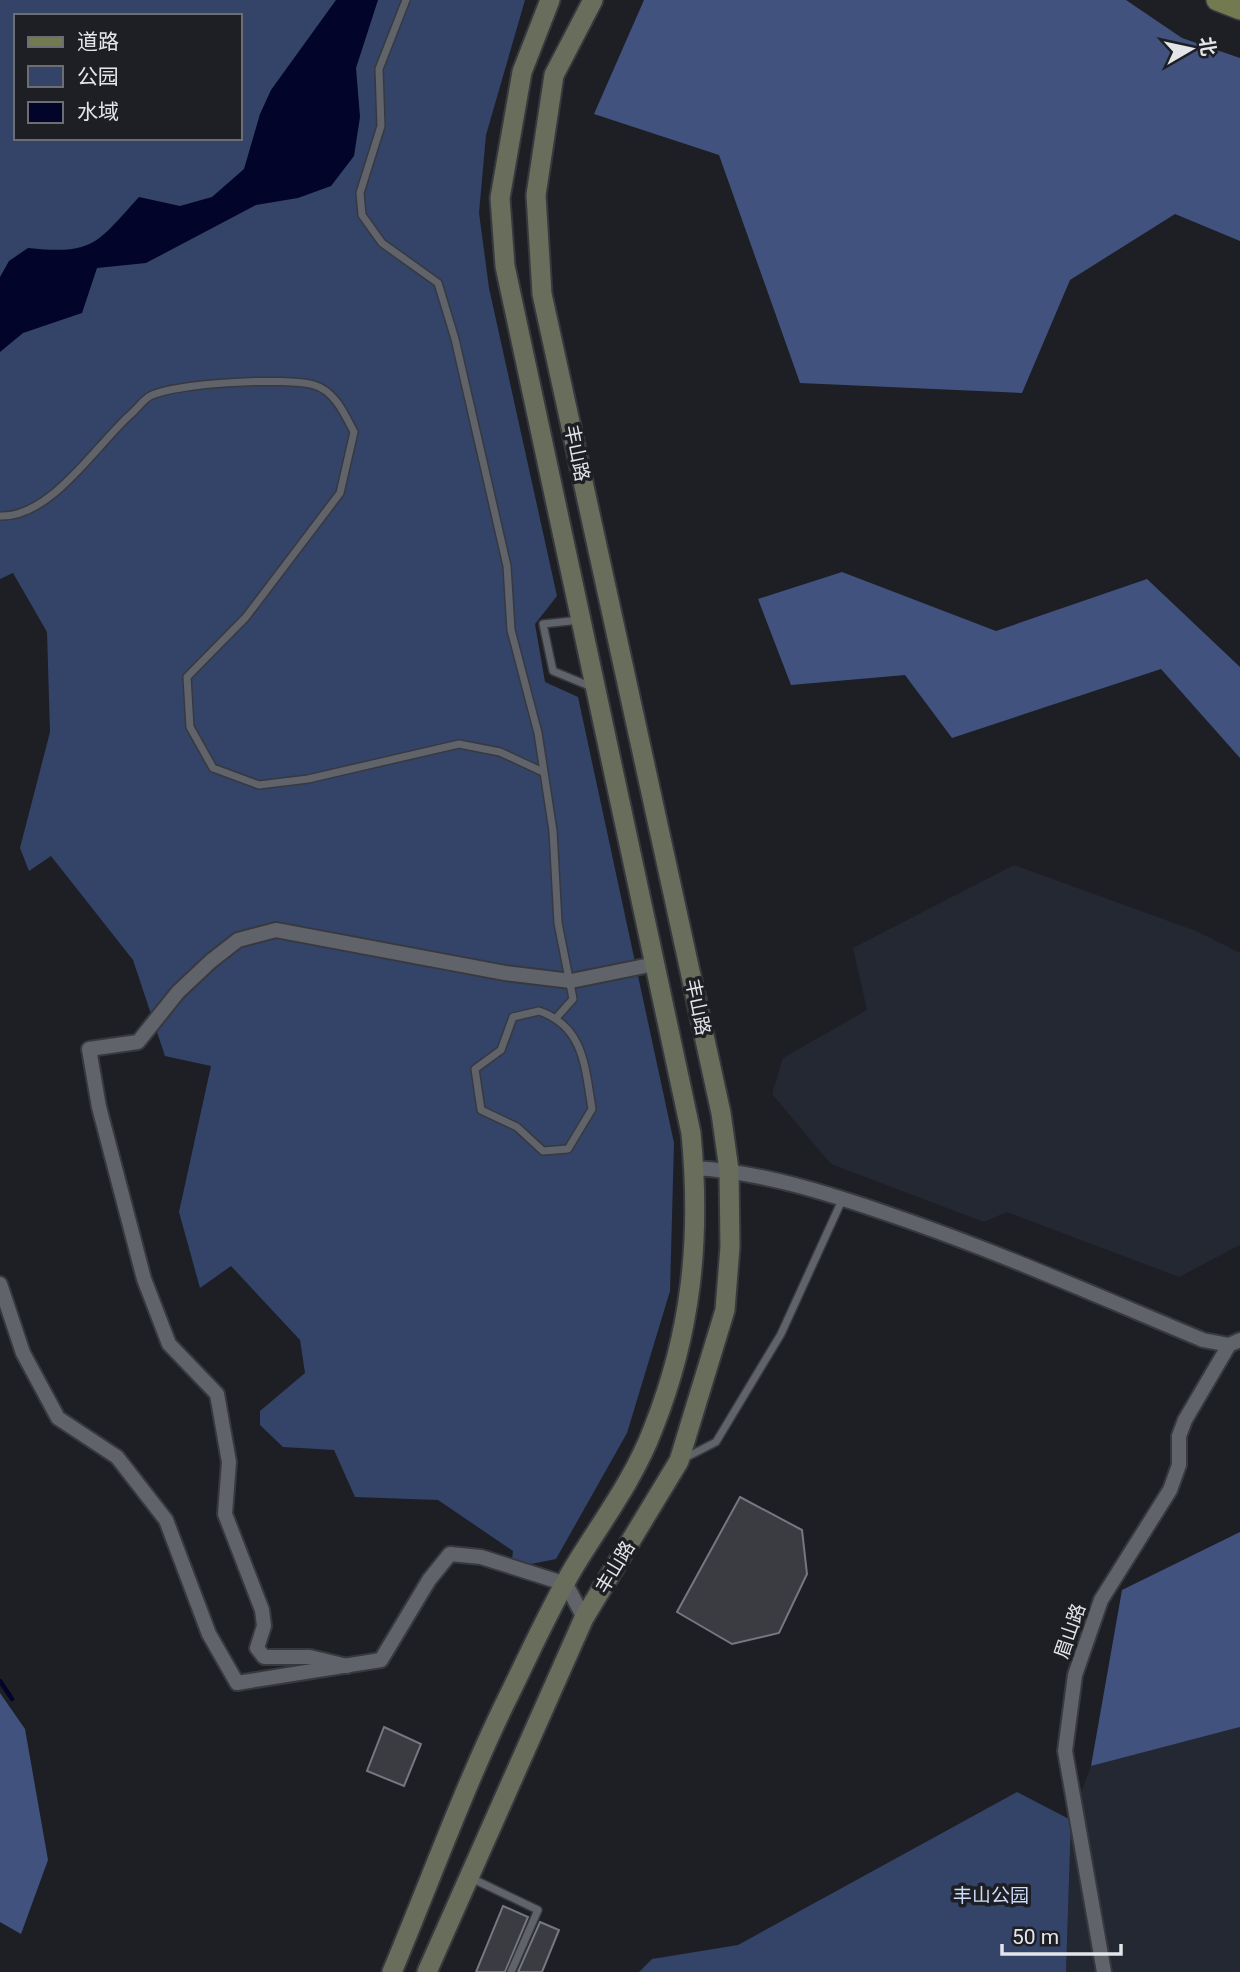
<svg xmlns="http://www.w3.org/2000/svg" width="1240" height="1972" font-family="Roboto,'Noto Sans SC',sans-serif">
<rect width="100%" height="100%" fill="#1d1f25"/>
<g fill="#242833">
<path d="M1014,865L1196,931L1240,953V1245L1179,1277L1007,1212L984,1222L831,1164L772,1094L783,1058L867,1010L853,948Z"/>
<path d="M1240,1727V1972H1066L1071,1820L1091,1766Z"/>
</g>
<g fill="#344368" fill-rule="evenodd">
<path d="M0,0H525L486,135L479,213L489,288L557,596L535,624L545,682L578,697L674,1143L670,1291L627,1433L556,1559L511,1568L513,1551L438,1500L355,1497L334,1450L283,1447L260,1425V1411L305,1373L300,1340L231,1266L200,1288L179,1212L211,1066L165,1056L133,960L51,856L29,871L20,848L50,732L47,632L13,573L0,579ZM16,16H240V138H16Z"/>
<path d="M1017,1792L1071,1820L1066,1972H639L652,1959L738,1945Z"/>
</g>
<g fill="#41527e">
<path d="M644,0H1126L1182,38L1240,58V241L1175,214L1070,280L1022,393L800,383L719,155L594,114Z"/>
<path d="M842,572L996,631L1147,579L1240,667V758L1161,669L952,738L905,675L791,685L758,599Z"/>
<path d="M1240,1532V1727L1091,1766L1122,1590Z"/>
<path d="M0,1693L25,1729L48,1860L21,1934L0,1922Z"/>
</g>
<path fill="#020529" d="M336,0H378L356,68L360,117L354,156L331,186L298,198L256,205L146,263L97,268L82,313L23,333L0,352V277L9,261L28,248C94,255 97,243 139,197L180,206L212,197L244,169L260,114L271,90Z"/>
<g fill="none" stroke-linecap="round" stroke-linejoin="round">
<path stroke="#020529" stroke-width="4.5" d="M0,1681L12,1699"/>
</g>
<g fill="#3a3c42" stroke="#75787f" stroke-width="2">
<path d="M740,1497L802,1530L807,1574L779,1633L732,1644L677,1612Z"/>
<path d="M384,1727L421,1744L404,1786L367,1771Z"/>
<path d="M503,1906L528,1917L505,1972H476Z"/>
<path d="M540,1922L559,1930L542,1972H518Z"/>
</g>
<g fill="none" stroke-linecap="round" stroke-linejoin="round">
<defs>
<g id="lane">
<path d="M406,0L379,69L381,126L360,193L362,215L382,243L438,283L455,339L507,566L511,630L538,733L553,831L558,923L573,999L557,1017"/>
<path d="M0,516C51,518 96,445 131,414C137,409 143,400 150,396C175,383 287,377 314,385C335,391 345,415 354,432L340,493L246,617L187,677L190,727L213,768L259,785L308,779L459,744L500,752L541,771"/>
<path d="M580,620L543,624L553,671L592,687"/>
<path d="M539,1011C584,1026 585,1067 592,1109L568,1149L543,1151L517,1127L481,1110L475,1069L501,1050L513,1017Z"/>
<path d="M683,1459L716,1442L781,1334L843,1198"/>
<path d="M471,1878L538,1910L511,1972"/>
</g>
<g id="street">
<path d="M695,1168C761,1172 828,1193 891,1215C997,1251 1100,1297 1203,1340L1229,1345"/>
<path d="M0,1284L23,1353L58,1418L117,1457L166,1520L209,1634L237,1683L381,1660L429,1580L450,1554L481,1557L566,1584L584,1618"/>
<path d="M347,1666L310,1657H264L257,1648L264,1626L262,1610L225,1514L229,1462L217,1394L169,1344L144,1279L99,1107L89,1049L138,1042L178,992L211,961L238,940L276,930L505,973L571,981L655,964"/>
<path d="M1104,1972L1065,1751L1075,1675L1101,1600L1170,1490L1179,1465V1436L1185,1420L1229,1345L1240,1340"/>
</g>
<g id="secondary">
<path d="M392,1972C431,1879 467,1779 512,1689C532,1648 551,1606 574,1567C602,1521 634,1479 653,1429C692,1331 701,1238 691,1133L505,266L500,198L522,72L550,0"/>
<path d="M427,1972L584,1618L679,1461L725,1310L730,1247L729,1170L721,1113L542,294L536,195L554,75L593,0"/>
</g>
<path id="primary" d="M1217,0L1240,9"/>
</defs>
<use href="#lane" stroke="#37393e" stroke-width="10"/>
<use href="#street" stroke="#37393e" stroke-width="18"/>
<use href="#secondary" stroke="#37393e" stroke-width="23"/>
<use href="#primary" stroke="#37393e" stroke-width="24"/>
<use href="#lane" stroke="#606369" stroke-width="7"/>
<use href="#street" stroke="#606369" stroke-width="14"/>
<use href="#secondary" stroke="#696e5c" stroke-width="19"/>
<use href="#primary" stroke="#737a4f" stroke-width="21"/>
</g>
<g text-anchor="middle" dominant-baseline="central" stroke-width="7" stroke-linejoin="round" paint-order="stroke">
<g font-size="19" fill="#e3e5e9" stroke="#1d1f25">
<text transform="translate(577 453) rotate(78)">丰山路</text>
<text transform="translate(698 1007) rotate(78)">丰山路</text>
<text transform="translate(615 1567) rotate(-59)">丰山路</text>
<text transform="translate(1070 1631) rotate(-71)">眉山路</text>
</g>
<g font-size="19" fill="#cedbf8" stroke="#1d1f25">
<text x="991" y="1895">丰山公园</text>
</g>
</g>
<rect x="14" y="14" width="228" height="126" fill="#1d1f25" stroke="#6c6e73" stroke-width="2"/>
<rect x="28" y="37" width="35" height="10" fill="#737a4f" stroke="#6c6e73" stroke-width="2"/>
<text x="77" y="49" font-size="21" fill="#e3e5e9">道路</text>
<rect x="28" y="66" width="35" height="21" fill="#344368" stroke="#6c6e73" stroke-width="2"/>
<text x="77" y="84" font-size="21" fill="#e3e5e9">公园</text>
<rect x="28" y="102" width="35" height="21" fill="#020529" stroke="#6c6e73" stroke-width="2"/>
<text x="77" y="119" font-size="21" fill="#e3e5e9">水域</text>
<g transform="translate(1191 49) rotate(81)" stroke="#1d1f25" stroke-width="5" paint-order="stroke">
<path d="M0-5L12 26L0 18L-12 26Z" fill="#e3e5e9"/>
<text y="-10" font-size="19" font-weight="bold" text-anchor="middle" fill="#e3e5e9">北</text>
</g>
<path d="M1002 1944v10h119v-10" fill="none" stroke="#e3e5e9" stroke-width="3.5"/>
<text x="1012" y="1944" font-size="21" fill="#e3e5e9" stroke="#1d1f25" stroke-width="5" paint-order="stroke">50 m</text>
</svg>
